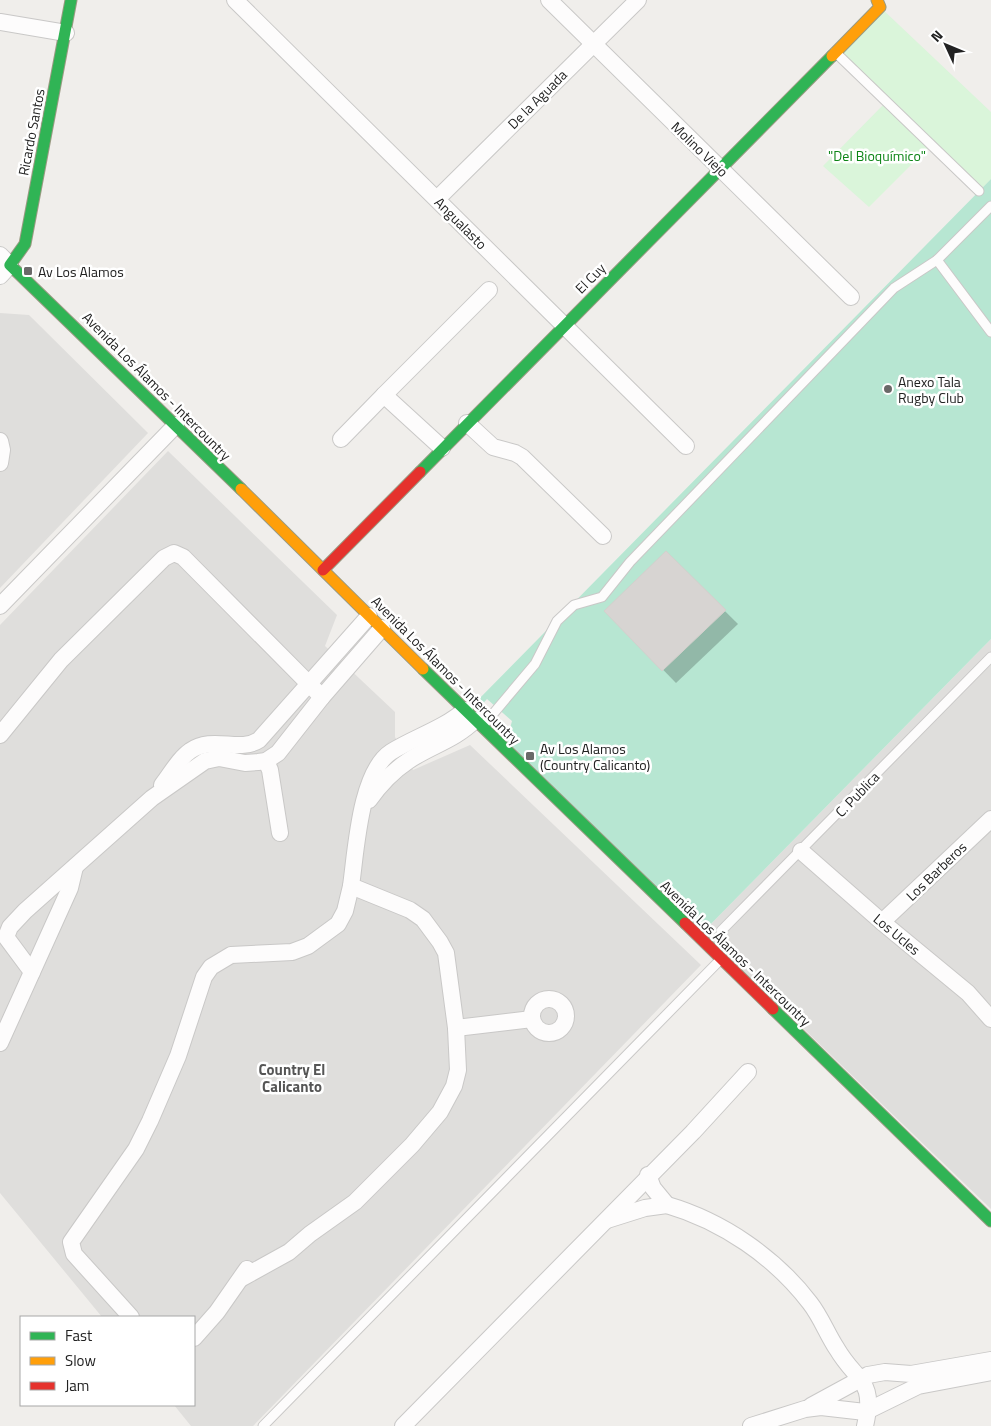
<svg xmlns="http://www.w3.org/2000/svg" width="991" height="1426" font-family="'Titillium Web',sans-serif">
<rect width="100%" height="100%" fill="#f0eeeb"/>
<g fill="#dfdedc">
<path d="M0,313L29,315L148,433L0,588Z"/>
<path d="M168,451L337,615L325,646L395,712V737L413,770L470,745L701,965L253,1426H191L174,1405H194V1317H102L0,1193V625Z"/>
<path d="M991,639V1209L703,932Z"/>
</g>
<path fill="#daf5da" d="M880,7L991,112V179L979,191L931,145L869,207L823,166L886,102L835,52Z"/>
<path fill="#b7e6d2" d="M991,179V639L703,932L506,743L512,721L487,699L476,711L472,706Z"/>
<path fill="#0003" d="M666,553L738,624L676,683L606,611Z"/>
<path fill="#d7d4d2" stroke="#d3d0cc" d="M666,551L726,610L662,671L604,611Z"/>
<g fill="none" stroke-linecap="round" stroke-linejoin="round">
<defs>
<g id="lane">
<path d="M835,52L979,191"/>
<path d="M937,260L991,332"/>
<path d="M482,727L535,664L557,621L574,605L602,597L630,562L894,288L937,260L991,206"/>
<path d="M721,931L991,657"/>
<path d="M263,1426L721,959"/>
</g>
<g id="street">
<path d="M235,0L686,446"/>
<path d="M549,0L851,297"/>
<path d="M0,22L66,33"/>
<path d="M437,199L638,0"/>
<path d="M0,255L10,265L0,276"/>
<path d="M467,423L493,447L515,453L522,457L603,536"/>
<path d="M341,439L384,395"/>
<path d="M0,441L2,450L0,463"/>
<path d="M442,448L384,395L489,290"/>
<path d="M0,606L176,425"/>
<path d="M0,735L61,660L164,558L174,553L183,557L322,697"/>
<path d="M266,761L270,770L280,833"/>
<path d="M162,785C171,774 179,758 190,751C213,735 239,753 259,740L369,616"/>
<path d="M369,800C379,786 393,771 408,761C430,746 455,740 475,720"/>
<path d="M801,851L882,922L968,993L991,1019"/>
<path d="M882,922L991,819"/>
<path d="M32,972L6,937L10,927L25,911L152,798L205,761L219,758L245,763L258,762L266,761L278,753L322,697L382,628"/>
<circle cx="549" cy="1016" r="17"/>
<path d="M456,1028L532,1019"/>
<path d="M0,1043L70,888L75,867"/>
<path d="M667,1205C722,1221 775,1257 810,1303C821,1317 827,1334 837,1349C857,1383 876,1379 865,1426"/>
<path d="M607,1220L645,1208L667,1205L653,1188L648,1175"/>
<path d="M242,1278L289,1252L310,1234L355,1202L412,1145L440,1112L454,1086L458,1070L456,1028L446,953L440,942L423,919L410,910L351,886C356,851 360,772 391,752C415,737 443,729 465,710"/>
<path d="M131,1317L74,1254L71,1242L136,1149L150,1121L178,1056L204,977L211,967L231,955L292,952L308,946L338,924L345,911L351,886"/>
<path d="M194,1338L217,1312L247,1269"/>
<path d="M811,1406L868,1375L885,1372L911,1374L991,1360"/>
<path d="M403,1426L693,1132L748,1072"/>
<path d="M751,1426L805,1409L821,1407L865,1412L918,1386L991,1372"/>
</g>
<g id="fast">
<path d="M71,0L25,244L10,265L241,489"/>
<path d="M420,472L832,56"/>
<path d="M423,669L685,923"/>
<path d="M773,1009L991,1221"/>
</g>
<g id="slow">
<path d="M832,56L880,7L877,0"/>
<path d="M241,489L423,669"/>
</g>
<g id="jam">
<path d="M323,570L420,472"/>
<path d="M685,923L773,1009"/>
</g>
</defs>
<use href="#lane" stroke="#c9c8c7" stroke-width="11"/>
<use href="#street" stroke="#c9c8c7" stroke-width="18"/>
<use href="#fast" stroke="#999a82" stroke-width="13"/>
<use href="#slow" stroke="#999a82" stroke-width="13"/>
<use href="#jam" stroke="#999a82" stroke-width="13"/>
<use href="#lane" stroke="#fdfcfc" stroke-width="9"/>
<use href="#street" stroke="#fdfcfc" stroke-width="16"/>
<use href="#fast" stroke="#30b455" stroke-width="11"/>
<use href="#slow" stroke="#ff9f0a" stroke-width="11"/>
<use href="#jam" stroke="#e5322d" stroke-width="11"/>
</g>
<g fill="#6a6968" stroke="#fff" stroke-width="2">
<rect x="23" y="266" width="10" height="10" rx="2.5"/>
<circle cx="888" cy="389" r="5"/>
<rect x="525" y="751" width="10" height="10" rx="2.5"/>
</g>
<g text-anchor="middle" dominant-baseline="central" stroke-width="5" stroke-linejoin="round" paint-order="stroke">
<g font-size="14" fill="#222" stroke="#fff">
<text transform="translate(537 99) rotate(-45)">De la Aguada</text>
<text transform="translate(31 132) rotate(-79)">Ricardo Santos</text>
<text transform="translate(700 149) rotate(44)">Molino Viejo</text>
<text transform="translate(461 223) rotate(45)">Angualasto</text>
<text transform="translate(590 278) rotate(-45)">El Cuy</text>
<text transform="translate(157 386) rotate(45)">Avenida Los Álamos - Intercountry</text>
<text transform="translate(446 670) rotate(45)">Avenida Los Álamos - Intercountry</text>
<text transform="translate(857 794) rotate(-46)">C. Publica</text>
<text transform="translate(936 871) rotate(-44)">Los Barberos</text>
<text transform="translate(897 934) rotate(40)">Los Ucles</text>
<text transform="translate(736 953) rotate(44)">Avenida Los Álamos - Intercountry</text>
</g>
<g font-size="14" fill="#0c8416" stroke="#fff">
<text x="877" y="155">"Del Bioquímico"</text>
</g>
<g font-size="14" fill="#222" stroke="#fff" text-anchor="start">
<text x="38" y="271">Av Los Alamos</text>
<text x="898" y="381">Anexo Tala<tspan x="898" dy="16">Rugby Club</tspan></text>
<text x="540" y="748">Av Los Alamos<tspan x="540" dy="16">(Country Calicanto)</tspan></text>
</g>
<g font-size="15" font-weight="bold" fill="#555" stroke="#fff">
<text x="292" y="1069">Country El<tspan x="292" dy="17">Calicanto</tspan></text>
</g>
</g>
<rect x="20" y="1316" width="175" height="90" fill="#ffffff" stroke="#a7a7a7"/>
<rect x="30" y="1332" width="25" height="8" fill="#30b455" stroke="#a7a7a7"/>
<text x="65" y="1341" font-size="15" fill="#222222">Fast</text>
<rect x="30" y="1357" width="25" height="8" fill="#ff9f0a" stroke="#a7a7a7"/>
<text x="65" y="1366" font-size="15" fill="#222222">Slow</text>
<rect x="30" y="1382" width="25" height="8" fill="#e5322d" stroke="#a7a7a7"/>
<text x="65" y="1391" font-size="15" fill="#222222">Jam</text>
<g transform="translate(946 45) rotate(314)" stroke="#ffffff" stroke-width="4" paint-order="stroke">
<path d="M0-4L9 19L0 12L-9 19Z" fill="#222222"/>
<text y="-8" font-size="14" font-weight="bold" text-anchor="middle" fill="#222222">N</text>
</g>
</svg>
